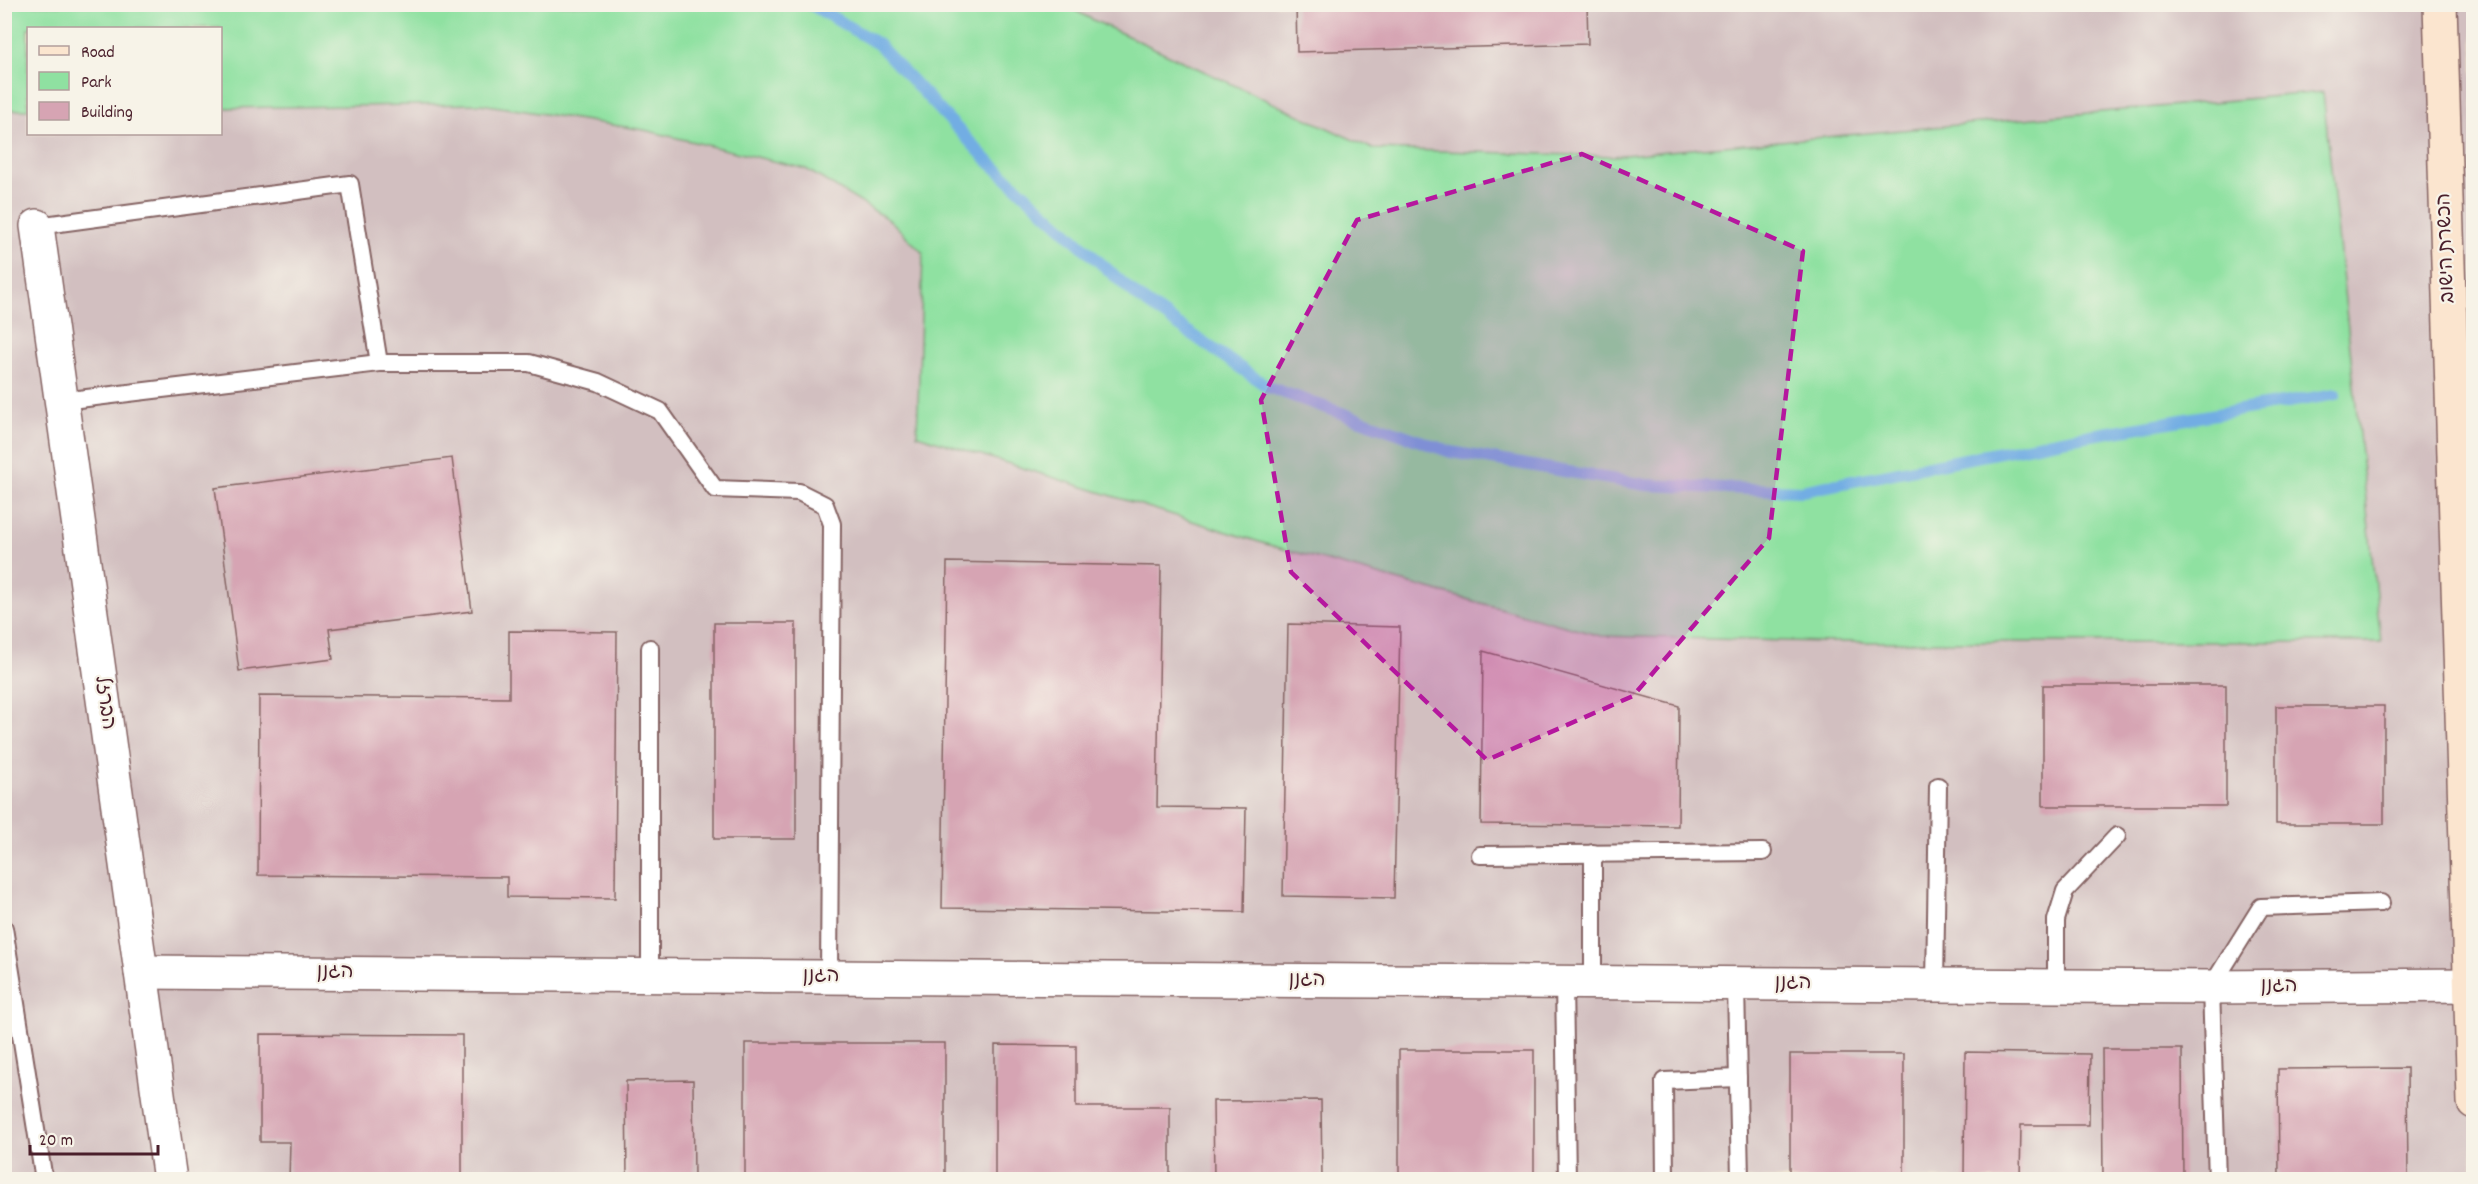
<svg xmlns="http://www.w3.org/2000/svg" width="2478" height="1184" font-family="Dekko,'Playpen Sans Hebrew',sans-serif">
<rect width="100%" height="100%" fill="#f7f3e8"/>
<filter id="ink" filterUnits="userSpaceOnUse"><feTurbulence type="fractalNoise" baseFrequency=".0167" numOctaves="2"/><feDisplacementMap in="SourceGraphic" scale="12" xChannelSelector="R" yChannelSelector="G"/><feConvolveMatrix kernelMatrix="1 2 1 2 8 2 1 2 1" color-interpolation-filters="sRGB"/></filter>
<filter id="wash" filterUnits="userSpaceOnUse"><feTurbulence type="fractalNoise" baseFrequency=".008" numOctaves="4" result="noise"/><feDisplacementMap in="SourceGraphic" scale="24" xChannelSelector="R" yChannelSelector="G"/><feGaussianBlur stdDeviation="1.35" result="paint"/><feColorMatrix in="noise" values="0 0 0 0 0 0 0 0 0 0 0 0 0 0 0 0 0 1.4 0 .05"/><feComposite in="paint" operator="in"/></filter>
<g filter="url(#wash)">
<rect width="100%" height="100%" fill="#f2e5cb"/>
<path fill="#d2bfc0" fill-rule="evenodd" d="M5,5H2473V1179H5ZM28,28H220V134H28Z"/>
<path fill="#8fe1a1" stroke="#6c8066" stroke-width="1.5" d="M4,5H1065L1093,20L1373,149L1613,156L2323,92L2381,642H1822L1601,636L1269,545L917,435L923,253L891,221L806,169L644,130L481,104L221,108L220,28H28V110H5Z"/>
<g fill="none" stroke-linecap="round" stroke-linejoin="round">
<path stroke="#72ade3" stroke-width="12" d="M810,4L878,44L988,161L1138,297L1268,387L1451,452L1646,485L1802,491L2062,440L2336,394"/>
</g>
<g id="blocks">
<g fill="#d6a4b3">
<path d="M1296,4H1587L1588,44L1297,52Z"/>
<path d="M452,458L472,611L329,629L333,659L239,671L215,488Z"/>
<path d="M947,562L1161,566L1157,807L1246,808L1244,912L942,908Z"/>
<rect x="714" y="623" width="82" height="216"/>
<path d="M1288,624L1400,627L1394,898L1283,896Z"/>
<path d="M509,631L617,632L615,898L507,897V877L258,875L259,696L509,698Z"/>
<path d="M1483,651L1679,706L1678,826L1481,824Z"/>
<rect x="2043" y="685" width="183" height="121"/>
<rect x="2276" y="706" width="108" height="118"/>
<path d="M260,1034L462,1035V1180H289L290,1142H260Z"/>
<rect x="745" y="1043" width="200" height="137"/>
<path d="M995,1045L1076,1046V1107H1170V1180H995Z"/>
<path d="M2102,1049H2182L2183,1180H2103Z"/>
<rect x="1399" y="1050" width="135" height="130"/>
<path d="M1965,1052L2090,1054L2089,1125H2021L2020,1180H1964Z"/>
<rect x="1790" y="1054" width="114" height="126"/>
<path d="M2407,1068L2408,1180H2279L2278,1069Z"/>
<path d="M693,1080L694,1180H627L626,1081Z"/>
<path d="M1321,1100L1322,1180H1214L1213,1101Z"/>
</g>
</g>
</g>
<g filter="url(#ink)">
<use href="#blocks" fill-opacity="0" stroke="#856463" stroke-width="1.5"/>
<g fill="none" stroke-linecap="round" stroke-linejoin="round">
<defs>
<g id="lane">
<path d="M37,226L350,184L379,363L62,401"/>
<path d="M379,363H529L598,382L660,411L715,489L799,492L825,505L832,524L829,977"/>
<path d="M650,648V976"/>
<path d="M1593,853V982"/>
<path d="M1480,855L1763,852"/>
<path d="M4,928L44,1180"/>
<path d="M1564,982L1567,1180"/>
<path d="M1736,984L1740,1180"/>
<path d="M1935,985L1938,786"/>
<path d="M2056,986V920L2065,891L2117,836"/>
<path d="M1665,1180L1664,1081L1738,1078"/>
<path d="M2217,1180L2211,987L2261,907L2381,903"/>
</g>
<g id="street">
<path d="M37,226L170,1180"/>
<path d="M141,972L2211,987L2474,985"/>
</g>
<path id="secondary" d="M2440,4L2474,1102"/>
</defs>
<use href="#lane" stroke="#856463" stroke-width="20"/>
<use href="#street" stroke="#856463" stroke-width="36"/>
<use href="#secondary" stroke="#856463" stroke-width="36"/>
<use href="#lane" stroke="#fff" stroke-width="16"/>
<use href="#street" stroke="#fff" stroke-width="33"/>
<use href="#secondary" stroke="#fbe5cf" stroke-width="33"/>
</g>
</g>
<path fill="#b5179e" fill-opacity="0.2" stroke="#b5179e" stroke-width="4.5" stroke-dasharray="12 8" stroke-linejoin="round" d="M1582,154L1803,251L1769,538L1633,696L1487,760L1291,572L1261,400L1357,220Z"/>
<g text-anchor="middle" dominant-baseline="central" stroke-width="4.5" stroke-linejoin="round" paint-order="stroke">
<g font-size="20" fill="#4a1f2b" stroke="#f7f3e8">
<text transform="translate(2447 248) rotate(-92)">הכשרת הישוב</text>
<text transform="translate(104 703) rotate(82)">הברזל</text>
<text x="335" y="973">הגנן</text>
<text x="821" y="977">הגנן</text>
<text x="1307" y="981">הגנן</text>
<text x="1793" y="984">הגנן</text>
<text x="2279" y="987">הגנן</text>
</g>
</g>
<rect width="2478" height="1184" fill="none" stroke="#f7f3e8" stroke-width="24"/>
<rect x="27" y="27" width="195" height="108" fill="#f7f3e8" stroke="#b29e9c" stroke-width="1.5"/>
<rect x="39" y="46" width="30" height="9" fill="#fbe5cf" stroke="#b29e9c" stroke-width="1.5"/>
<text x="81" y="57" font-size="18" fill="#4a1f2b">Road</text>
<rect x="39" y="72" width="30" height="18" fill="#8fe1a1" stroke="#b29e9c" stroke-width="1.5"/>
<text x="81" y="87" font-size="18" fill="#4a1f2b">Park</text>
<rect x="39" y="102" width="30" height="18" fill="#d6a4b3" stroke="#b29e9c" stroke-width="1.5"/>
<text x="81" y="117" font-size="18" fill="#4a1f2b">Building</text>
<path d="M30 1145v9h128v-9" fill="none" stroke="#4a1f2b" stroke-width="3"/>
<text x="39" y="1145" font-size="18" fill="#4a1f2b" stroke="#f7f3e8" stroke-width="4.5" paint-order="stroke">20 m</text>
</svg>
